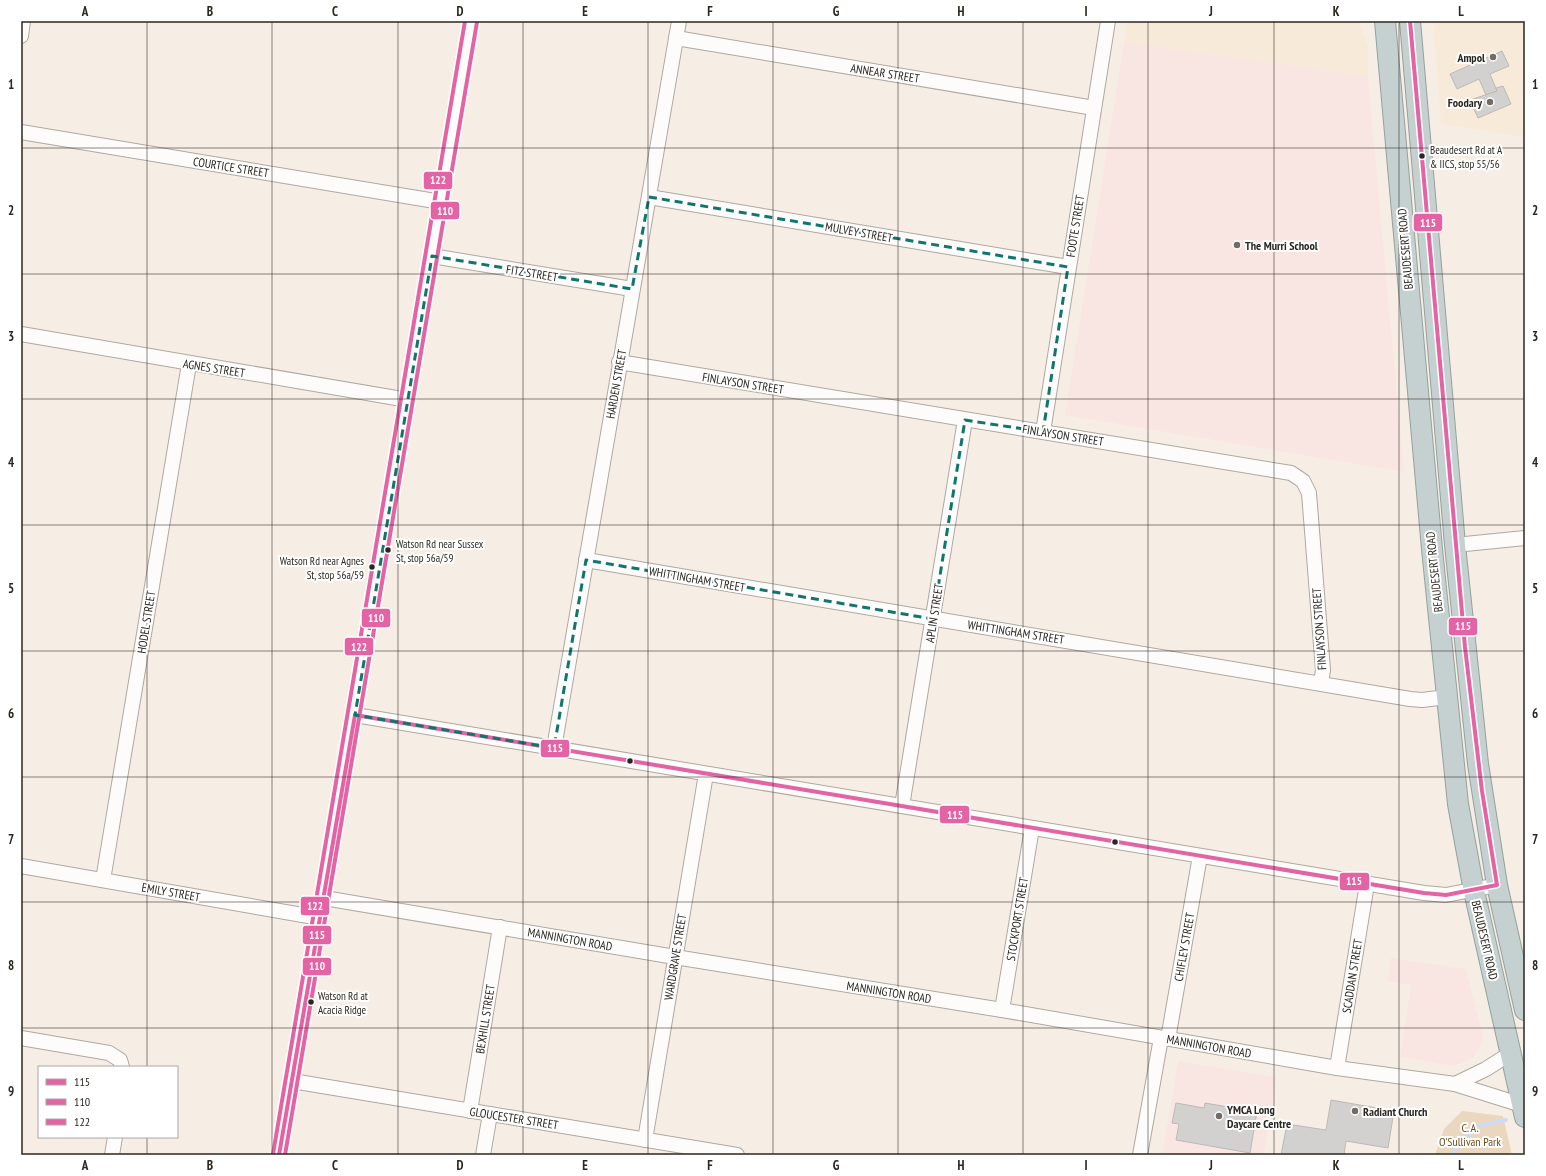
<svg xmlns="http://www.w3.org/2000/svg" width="1546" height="1176" font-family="'PT Sans Narrow',sans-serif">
<rect width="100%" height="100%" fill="#f6eee5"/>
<g fill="#f8ead8">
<path d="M1127,21H1359L1368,45V76L1124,42Z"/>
<path d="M1433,21H1525V137L1441,124Z"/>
</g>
<g fill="#f9e6e2">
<path d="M1124,42L1368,76L1404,472L1065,415Z"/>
<path d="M1391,958L1466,969L1483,1037L1482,1044L1473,1058L1453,1066L1400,1057L1411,985L1387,981Z"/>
<path d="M1178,1061L1276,1077L1264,1155H1162Z"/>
</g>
<path fill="#ebd7be" d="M1462,1111L1503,1116L1512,1155H1435L1444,1129Z"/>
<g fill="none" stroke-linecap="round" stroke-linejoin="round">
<path stroke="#cddcf2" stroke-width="4" d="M1453,1155L1458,1145L1478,1126L1506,1120"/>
</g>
<g fill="#d3d0d0" stroke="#bdb9b9">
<path d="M1502,51L1509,66L1490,74L1497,91L1486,95L1479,79L1457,89L1450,74Z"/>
<path d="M1503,86L1511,104L1478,118L1470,100L1497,91L1496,88Z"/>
<path d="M1331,1100L1394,1111L1388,1148L1346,1141L1344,1155H1281L1287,1124L1326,1130Z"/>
<path d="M1176,1103L1204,1108L1205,1103L1257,1112L1250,1153L1176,1140L1179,1124L1172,1123Z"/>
</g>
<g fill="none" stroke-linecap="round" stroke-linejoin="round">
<defs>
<g id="minor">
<path d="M21,36L23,21"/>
<path d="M676,38L1094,108"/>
<path d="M21,132L441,202"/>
<path d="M649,197L1068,267"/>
<path d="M432,256L632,289"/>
<path d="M21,334L408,400"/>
<path d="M619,362L1291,473L1303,481L1309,493L1323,670L1321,683"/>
<path d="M1043,432L1108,21"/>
<path d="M1455,545L1525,538"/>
<path d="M586,560L1410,699L1422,700L1447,697"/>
<path d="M355,715L1424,893L1446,895L1497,885"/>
<path d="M554,748L679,21"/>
<path d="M902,806L965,420"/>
<path d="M21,866L320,918"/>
<path d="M103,880L189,364"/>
<path d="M324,898L675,957L1002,1010L1337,1068L1455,1084L1522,1105"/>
<path d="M1002,1010L1032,828"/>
<path d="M21,1038L109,1053L120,1060L122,1067"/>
<path d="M1168,1039L1200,856"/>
<path d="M1337,1068L1367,884"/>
<path d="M292,1081L737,1155"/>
<path d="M1455,1084L1486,1069L1511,1053"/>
<path d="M470,1111L500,927"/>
<path d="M645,1140L706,774"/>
<path d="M112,1155L115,1137"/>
<path d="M279,1155L471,21"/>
<path d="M483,1155L490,1114"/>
<path d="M1140,1155L1161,1038"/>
</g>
<g id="highway">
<path d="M1385,21L1432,549L1458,804L1474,891L1525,1117"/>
<path d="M1410,21L1455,545L1478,764L1497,885L1525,1010"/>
</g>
</defs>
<use href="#minor" stroke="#aea8a1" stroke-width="16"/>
<use href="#highway" stroke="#96a09c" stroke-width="22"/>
<use href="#minor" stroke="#fefcfb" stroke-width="14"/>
<use href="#highway" stroke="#c5d1d0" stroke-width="20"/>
<defs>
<g id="bus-1">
<path d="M355,715L1424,893L1446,895L1497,885L1482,791L1465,647L1410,21"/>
<path d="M279,1155L355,715"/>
</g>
<path id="bus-2" d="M285,1155L477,22"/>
<path id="bus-3" d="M273,1154L465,21"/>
</defs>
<use href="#bus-1" stroke="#fff" stroke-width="7"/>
<use href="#bus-2" stroke="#fff" stroke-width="7"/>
<use href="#bus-3" stroke="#fff" stroke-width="7"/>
<use href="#bus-1" stroke="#e463a4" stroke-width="4"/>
<use href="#bus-2" stroke="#e463a4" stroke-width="4"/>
<use href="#bus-3" stroke="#e463a4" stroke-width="4"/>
</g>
<path fill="none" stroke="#0f766e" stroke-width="3" stroke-dasharray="8 5" stroke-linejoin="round" d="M649,197L1068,267L1043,432L965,420L933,619L586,560L554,748L355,715L432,256L632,289Z"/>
<path fill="none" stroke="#2b261f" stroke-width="1" stroke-opacity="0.55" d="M147,21V1067M272,21V1155M398,21V1155M523,21V1155M648,21V1155M773,21V1155M898,21V1155M1023,21V1155M1148,21V1155M1274,21V1155M1399,21V1155M21,148H1525M21,274H1525M21,399H1525M21,525H1525M21,651H1525M21,777H1525M21,902H1525M21,1028H1525M147,1137V1155"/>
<g fill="#726c64" stroke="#fff" stroke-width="1.5">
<circle cx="1493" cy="57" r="4"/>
<circle cx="1490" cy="102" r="4"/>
<circle cx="1237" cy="245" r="4"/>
<circle cx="1355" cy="1111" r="4"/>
<circle cx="1219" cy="1116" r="4"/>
</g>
<g fill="#2b261f" stroke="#fff" stroke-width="1.5">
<circle cx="1422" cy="156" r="3.5"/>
<circle cx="388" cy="550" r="3.5"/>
<circle cx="372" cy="567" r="3.5"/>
<circle cx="630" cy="761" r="3.5"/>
<circle cx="1115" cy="842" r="3.5"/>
<circle cx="311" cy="1002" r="3.5"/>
</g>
<g text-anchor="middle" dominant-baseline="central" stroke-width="4" stroke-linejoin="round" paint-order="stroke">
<g font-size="11" fill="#2b261f" stroke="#fff" text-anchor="start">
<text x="1430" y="150">Beaudesert Rd at A<tspan x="1430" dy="14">&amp; IICS, stop 55/56</tspan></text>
<text x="396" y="544">Watson Rd near Sussex<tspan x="396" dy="14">St, stop 56a/59</tspan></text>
<text x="364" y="561" text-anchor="end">Watson Rd near Agnes<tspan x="364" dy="14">St, stop 56a/59</tspan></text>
<text x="318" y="996">Watson Rd at<tspan x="318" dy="14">Acacia Ridge</tspan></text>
</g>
<g font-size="12" font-weight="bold" fill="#2b261f" stroke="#fff" text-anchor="start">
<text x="1485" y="57" text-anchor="end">Ampol</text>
<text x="1482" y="102" text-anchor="end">Foodary</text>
<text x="1245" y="245">The Murri School</text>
<text x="1227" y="1109">YMCA Long<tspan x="1227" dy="14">Daycare Centre</tspan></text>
<text x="1363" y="1111">Radiant Church</text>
</g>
<g font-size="12" fill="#2b261f" stroke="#fff">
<text transform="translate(885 73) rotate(9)">ANNEAR STREET</text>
<text transform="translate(231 167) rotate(9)">COURTICE STREET</text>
<text transform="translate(1075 226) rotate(-81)">FOOTE STREET</text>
<text transform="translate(859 232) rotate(10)">MULVEY STREET</text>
<text transform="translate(1405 249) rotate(-95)">BEAUDESERT ROAD</text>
<text transform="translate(532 273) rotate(9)">FITZ STREET</text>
<text transform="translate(214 368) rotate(9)">AGNES STREET</text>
<text transform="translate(743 383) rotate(9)">FINLAYSON STREET</text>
<text transform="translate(616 384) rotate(-80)">HARDEN STREET</text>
<text transform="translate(1063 435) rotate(9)">FINLAYSON STREET</text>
<text transform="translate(1434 572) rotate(-96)">BEAUDESERT ROAD</text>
<text transform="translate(697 579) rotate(10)">WHITTINGHAM STREET</text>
<text transform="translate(934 613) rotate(-81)">APLIN STREET</text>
<text transform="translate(146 622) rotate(-81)">HODEL STREET</text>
<text transform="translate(1319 629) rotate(-94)">FINLAYSON STREET</text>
<text transform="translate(1016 632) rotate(9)">WHITTINGHAM STREET</text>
<text transform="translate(171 892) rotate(10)">EMILY STREET</text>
<text transform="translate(1017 919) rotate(-81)">STOCKPORT STREET</text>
<text transform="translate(570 939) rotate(10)">MANNINGTON ROAD</text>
<text transform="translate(1485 940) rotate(77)">BEAUDESERT ROAD</text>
<text transform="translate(1184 947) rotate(-80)">CHIFLEY STREET</text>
<text transform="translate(675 957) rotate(-81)">WARDGRAVE STREET</text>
<text transform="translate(1352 976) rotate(-81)">SCADDAN STREET</text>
<text transform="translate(889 992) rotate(9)">MANNINGTON ROAD</text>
<text transform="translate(485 1019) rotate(-81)">BEXHILL STREET</text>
<text transform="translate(1209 1046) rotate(10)">MANNINGTON ROAD</text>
<text transform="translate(514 1118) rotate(9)">GLOUCESTER STREET</text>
</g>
<g font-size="12" fill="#6e4d1b" stroke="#fff">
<text x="1470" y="1127">C. A.<tspan x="1470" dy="14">O'Sullivan Park</tspan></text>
</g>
</g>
<g stroke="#fff" stroke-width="1.5">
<rect x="423" y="171" width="30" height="19" rx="4" fill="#e463a4"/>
<rect x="430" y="201" width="30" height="19" rx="4" fill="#e463a4"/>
<rect x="1413" y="213" width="30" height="19" rx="4" fill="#e463a4"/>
<rect x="361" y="608" width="30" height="20" rx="4" fill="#e463a4"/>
<rect x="1448" y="617" width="30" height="19" rx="4" fill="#e463a4"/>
<rect x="344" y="637" width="30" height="19" rx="4" fill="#e463a4"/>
<rect x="540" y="739" width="30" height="19" rx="4" fill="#e463a4"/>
<rect x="939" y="805" width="31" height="19" rx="4" fill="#e463a4"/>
<rect x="1339" y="872" width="31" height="19" rx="4" fill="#e463a4"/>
<rect x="300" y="896" width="30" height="20" rx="4" fill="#e463a4"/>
<rect x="302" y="925" width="30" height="20" rx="4" fill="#e463a4"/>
<rect x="302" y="957" width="30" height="19" rx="4" fill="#e463a4"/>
</g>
<g font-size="11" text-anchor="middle" font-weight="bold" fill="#fff">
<text x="438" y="184">122</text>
<text x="445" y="215">110</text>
<text x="1428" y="227">115</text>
<text x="376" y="622">110</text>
<text x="1463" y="630">115</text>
<text x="359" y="651">122</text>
<text x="555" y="752">115</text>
<text x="955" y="819">115</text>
<text x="1354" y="885">115</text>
<text x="315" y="910">122</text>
<text x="317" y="939">115</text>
<text x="317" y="970">110</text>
</g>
<rect width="1546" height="1176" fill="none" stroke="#ffffff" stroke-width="44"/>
<rect x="38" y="1066" width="140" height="72" fill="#ffffff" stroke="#aaa8a5"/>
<rect x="46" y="1079" width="20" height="6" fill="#e463a4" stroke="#aaa8a5"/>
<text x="74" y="1086" font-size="12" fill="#2b261f">115</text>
<rect x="46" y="1099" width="20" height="6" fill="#e463a4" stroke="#aaa8a5"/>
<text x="74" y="1106" font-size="12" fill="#2b261f">110</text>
<rect x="46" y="1119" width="20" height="6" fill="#e463a4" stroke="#aaa8a5"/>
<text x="74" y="1126" font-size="12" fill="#2b261f">122</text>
<rect x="22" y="22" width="1502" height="1132" fill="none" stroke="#2b261f" stroke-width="1.5"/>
<g font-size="13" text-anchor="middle" font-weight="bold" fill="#2b261f">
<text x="85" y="16">A</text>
<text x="210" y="16">B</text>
<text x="335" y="16">C</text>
<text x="460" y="16">D</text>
<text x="585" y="16">E</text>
<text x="710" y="16">F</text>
<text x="836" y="16">G</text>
<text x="961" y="16">H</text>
<text x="1086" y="16">I</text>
<text x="1211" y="16">J</text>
<text x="1336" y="16">K</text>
<text x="1461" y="16">L</text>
<text x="11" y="89">1</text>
<text x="1535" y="89">1</text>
<text x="11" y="215">2</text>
<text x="1535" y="215">2</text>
<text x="11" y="341">3</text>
<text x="1535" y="341">3</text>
<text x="11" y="467">4</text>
<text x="1535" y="467">4</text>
<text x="11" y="593">5</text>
<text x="1535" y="593">5</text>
<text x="11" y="718">6</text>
<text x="1535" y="718">6</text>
<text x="11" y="844">7</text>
<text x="1535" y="844">7</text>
<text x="11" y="970">8</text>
<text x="1535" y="970">8</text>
<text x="11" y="1096">9</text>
<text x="1535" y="1096">9</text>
<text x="85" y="1170">A</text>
<text x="210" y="1170">B</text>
<text x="335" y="1170">C</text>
<text x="460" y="1170">D</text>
<text x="585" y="1170">E</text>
<text x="710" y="1170">F</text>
<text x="836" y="1170">G</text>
<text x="961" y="1170">H</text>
<text x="1086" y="1170">I</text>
<text x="1211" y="1170">J</text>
<text x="1336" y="1170">K</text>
<text x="1461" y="1170">L</text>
</g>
</svg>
